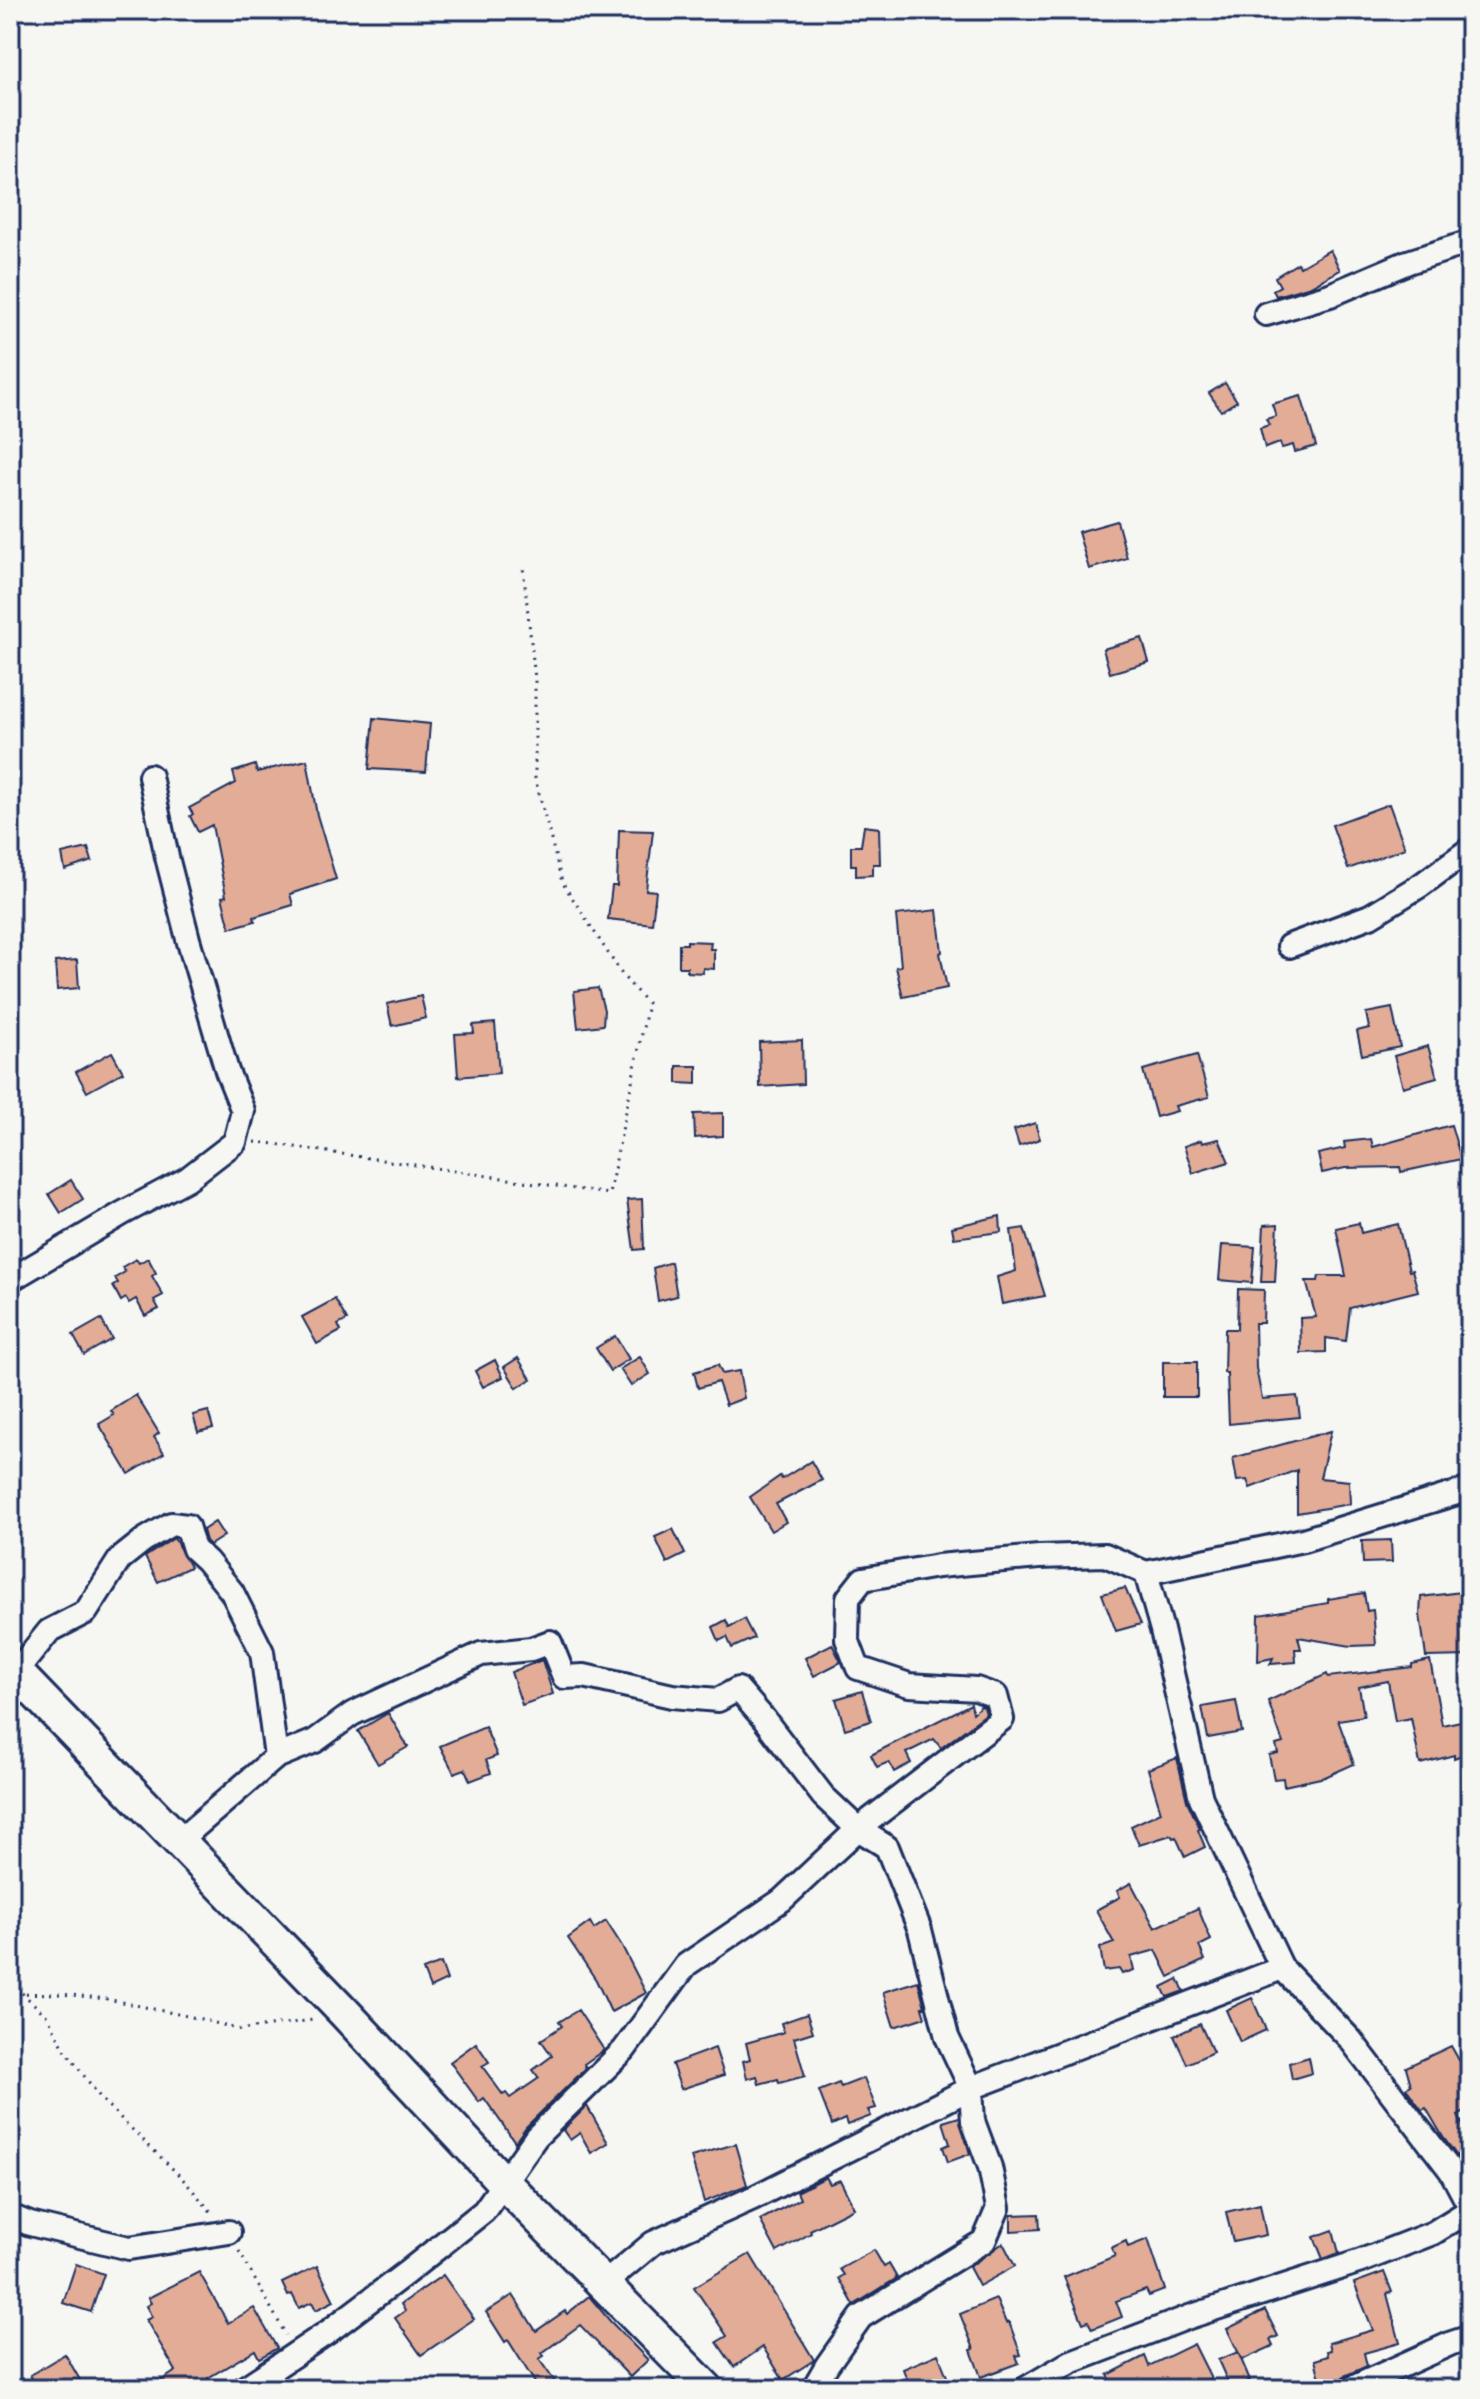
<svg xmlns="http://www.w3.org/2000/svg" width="1480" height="2399" viewBox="0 0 1480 2399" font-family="'Playpen Sans',sans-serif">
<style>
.building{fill:#e2ac97;stroke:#1b2f5e;stroke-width:2}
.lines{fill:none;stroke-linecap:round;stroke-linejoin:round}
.street-casing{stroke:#1b2f5e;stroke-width:28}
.secondary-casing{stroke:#1b2f5e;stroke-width:38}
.path{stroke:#1b2f5e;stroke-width:3;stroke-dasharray:2 6;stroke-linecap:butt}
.street{stroke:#f6f6f2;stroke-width:22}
.secondary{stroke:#f6f6f2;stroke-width:32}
</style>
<rect width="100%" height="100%" fill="#f6f6f2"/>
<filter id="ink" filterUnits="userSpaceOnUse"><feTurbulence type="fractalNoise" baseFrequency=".0125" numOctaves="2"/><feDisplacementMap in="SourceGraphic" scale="16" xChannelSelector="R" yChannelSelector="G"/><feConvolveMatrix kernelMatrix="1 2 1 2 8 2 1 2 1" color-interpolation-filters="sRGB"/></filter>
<g filter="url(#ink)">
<g class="building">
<polygon points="1330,250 1340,270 1311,286 1276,296 1273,290 1280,286 1275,277 1298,263 1300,267"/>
<polygon points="1225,383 1237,401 1221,411 1209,393"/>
<polygon points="1301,396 1316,446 1295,452 1293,445 1282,448 1280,443 1265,448 1260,428 1269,425 1266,419 1276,416 1272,404"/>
<polygon points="1117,521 1127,558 1089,569 1078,532"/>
<polygon points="1142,638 1149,662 1110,673 1103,649"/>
<polygon points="374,718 430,724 426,772 369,769"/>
<polygon points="307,760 317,815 336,879 290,894 293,905 254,917 255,921 230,928 222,897 226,896 212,825 198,832 190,816 193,814 189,808 236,783 233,772 255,765 257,772"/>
<polygon points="1389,804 1405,848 1348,869 1332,825"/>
<polygon points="864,826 879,828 880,864 873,864 873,875 856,876 856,865 851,865 851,846 861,846"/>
<polygon points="619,830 653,831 646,890 656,891 652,924 608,919 612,886 617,886"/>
<polygon points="88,848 92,861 65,870 62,854"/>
<polygon points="937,910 942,952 940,953 947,988 903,997 896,967 901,966 896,915"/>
<polygon points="687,941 711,942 710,949 714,949 714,969 703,968 703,973 687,972 687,967 679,967 679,944 687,944"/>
<polygon points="77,960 79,988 57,990 55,962"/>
<polygon points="598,988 604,1010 603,1025 578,1028 574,991"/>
<polygon points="421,996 426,1018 392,1026 387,1004"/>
<polygon points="1392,1008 1400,1047 1362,1055 1357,1031 1369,1028 1366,1013"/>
<polygon points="495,1023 499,1073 458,1077 455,1034 474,1033 473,1025"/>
<polygon points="802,1040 803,1084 760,1087 759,1042"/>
<polygon points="1428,1046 1437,1077 1403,1087 1394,1056"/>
<polygon points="112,1052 123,1072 87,1092 76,1072"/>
<polygon points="1197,1055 1209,1097 1175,1106 1177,1111 1156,1117 1143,1070"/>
<polygon points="677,1066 697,1066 697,1084 677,1083"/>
<polygon points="723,1113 723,1136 695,1138 694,1114"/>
<polygon points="1035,1123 1040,1139 1019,1146 1014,1130"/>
<polygon points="1451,1125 1461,1159 1401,1172 1400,1167 1345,1168 1322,1173 1318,1154 1345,1148 1344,1142 1371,1139 1373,1147"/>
<polygon points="1219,1139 1229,1162 1193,1173 1184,1146 1201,1140 1202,1143"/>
<polygon points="71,1180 83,1199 61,1213 49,1194"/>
<polygon points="642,1199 644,1249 634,1250 627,1200"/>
<polygon points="1000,1216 1001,1232 954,1238 952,1227"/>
<polygon points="1359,1223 1361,1233 1398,1224 1409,1271 1412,1270 1418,1291 1350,1308 1346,1341 1326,1338 1326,1352 1301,1353 1300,1318 1316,1317 1306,1281 1318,1281 1319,1276 1346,1276 1336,1228"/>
<polygon points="1278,1224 1275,1282 1261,1282 1264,1225"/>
<polygon points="1024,1228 1045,1296 1002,1304 997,1277 1016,1271 1011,1230"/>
<polygon points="1222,1245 1255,1247 1252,1283 1219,1280"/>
<polygon points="148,1258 156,1273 152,1276 163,1295 154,1300 159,1309 145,1316 136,1299 129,1303 126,1298 121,1301 113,1286 118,1283 115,1278 125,1272 122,1267 136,1259 139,1263"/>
<polygon points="671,1262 677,1296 658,1301 653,1268"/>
<polygon points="1238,1289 1264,1290 1263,1323 1255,1323 1256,1368 1262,1399 1297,1396 1300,1417 1229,1424 1227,1373 1224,1373 1225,1329 1237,1329"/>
<polygon points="335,1299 347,1320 338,1325 341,1331 317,1344 302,1317"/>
<polygon points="101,1319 112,1339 84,1355 73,1335"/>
<polygon points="615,1336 629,1359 610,1371 596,1348"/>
<polygon points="640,1357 650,1374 631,1386 620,1369"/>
<polygon points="518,1358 531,1379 517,1388 504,1367"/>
<polygon points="495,1360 503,1377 483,1387 475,1371"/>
<rect x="1163" y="1362" width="34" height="35"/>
<polygon points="718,1365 722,1374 739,1371 744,1398 726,1405 718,1382 698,1388 694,1372"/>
<polygon points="136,1395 159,1433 154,1437 164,1453 129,1474 99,1424 114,1415 111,1411"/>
<polygon points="208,1411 213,1428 198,1432 193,1415"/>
<polygon points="1331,1431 1320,1478 1349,1481 1350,1504 1297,1513 1297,1470 1250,1488 1247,1480 1237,1481 1233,1458"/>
<polygon points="811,1461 822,1480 776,1504 786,1522 771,1531 750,1497 780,1476 782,1479"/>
<polygon points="215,1522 224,1536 210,1545 206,1541 203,1530"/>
<polygon points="673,1529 685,1554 667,1563 655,1537"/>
<polygon points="174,1538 190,1567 158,1582 145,1557"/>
<polygon points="1391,1540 1392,1562 1363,1563 1362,1541"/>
<polygon points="1125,1588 1141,1624 1116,1631 1102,1594"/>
<polygon points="1470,1591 1470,1656 1426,1657 1420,1615 1421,1597"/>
<polygon points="1364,1593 1367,1611 1373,1610 1376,1645 1351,1646 1298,1637 1301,1649 1295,1649 1296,1662 1270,1664 1273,1658 1258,1661 1259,1615 1328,1603 1328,1599"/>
<polygon points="744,1619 754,1638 732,1648 727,1637 719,1641 713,1627 726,1620 729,1627"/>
<polygon points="832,1644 841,1662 814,1676 805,1658"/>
<polygon points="542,1660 553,1694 522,1705 511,1672"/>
<polygon points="1430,1660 1442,1725 1470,1719 1470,1752 1454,1758 1454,1755 1420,1764 1411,1718 1395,1721 1388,1681 1359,1687 1364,1716 1338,1720 1354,1764 1325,1777 1284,1786 1283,1778 1274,1779 1269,1755 1278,1753 1276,1745 1283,1743 1268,1701 1327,1674 1328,1677 1412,1667 1412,1664"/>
<polygon points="862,1691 871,1721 845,1729 836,1699"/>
<polygon points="1236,1701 1242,1732 1208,1738 1202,1707"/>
<polygon points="971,1704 973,1713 981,1706 984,1707 986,1714 941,1748 934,1739 906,1753 911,1763 894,1772 889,1762 877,1767 871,1755"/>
<polygon points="388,1713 408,1747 378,1764 358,1731"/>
<polygon points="485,1727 497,1756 486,1760 491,1773 470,1781 465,1769 454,1773 440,1746"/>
<polygon points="1177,1758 1187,1801 1200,1829 1198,1830 1205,1847 1185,1857 1176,1837 1173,1838 1171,1835 1139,1845 1131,1826 1161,1812 1148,1769"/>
<polygon points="1131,1883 1155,1928 1198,1908 1211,1940 1199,1946 1205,1960 1169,1977 1156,1950 1131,1957 1134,1970 1122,1974 1119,1969 1104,1971 1100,1948 1114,1943 1096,1910 1120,1897 1117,1891"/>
<polygon points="606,1921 622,1946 646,1993 611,2012 596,1980 568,1938 590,1922 594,1929"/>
<polygon points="441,1963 447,1980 430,1988 423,1970"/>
<polygon points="1178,1979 1184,1991 1167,1997 1162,1987"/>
<polygon points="918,1981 925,2007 922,2007 925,2017 894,2027 883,1992"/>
<polygon points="1252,1998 1266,2030 1240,2042 1226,2010"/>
<polygon points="578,2010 604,2050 584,2064 586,2068 526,2127 515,2142 484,2098 479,2102 450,2062 476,2043 489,2062 482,2066 503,2095 506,2093 510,2098 539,2078 533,2070 552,2056 541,2040 562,2026 559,2022"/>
<polygon points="807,2014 813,2032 794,2038 805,2076 779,2083 778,2079 759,2084 757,2076 747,2079 743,2061 750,2059 746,2043 784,2032 781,2023"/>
<polygon points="1200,2024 1213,2052 1187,2064 1174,2036"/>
<polygon points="1451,2046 1459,2060 1462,2058 1470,2072 1470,2109 1458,2116 1470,2139 1470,2149 1457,2156 1443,2137 1426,2108 1422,2110 1406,2088 1411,2085 1406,2067"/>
<polygon points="715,2048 724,2075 681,2089 672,2064"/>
<polygon points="1309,2057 1312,2073 1292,2079 1289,2063"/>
<polygon points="864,2078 876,2108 868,2110 871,2116 847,2125 845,2119 832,2125 819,2091 839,2083 841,2087"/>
<polygon points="587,2106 608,2143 591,2153 580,2133 570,2140 563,2130"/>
<polygon points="959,2117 970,2154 948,2162 943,2147 950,2144 943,2122"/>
<polygon points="735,2144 747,2185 704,2202 691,2157"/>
<polygon points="826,2177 830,2184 840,2180 854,2208 810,2230 811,2233 777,2252 760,2220 800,2199 797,2192"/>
<polygon points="1260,2204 1266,2235 1233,2242 1226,2212"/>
<polygon points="1039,2214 1040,2229 1011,2231 1011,2215"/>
<polygon points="1333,2230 1339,2253 1323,2259 1314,2237"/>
<polygon points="1148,2239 1165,2290 1149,2296 1146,2290 1116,2301 1122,2317 1092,2329 1088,2321 1083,2323 1064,2277 1115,2256 1111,2248 1126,2241 1128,2247"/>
<polygon points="1003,2243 1015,2266 979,2286 969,2267"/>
<polygon points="874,2250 884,2267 889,2264 897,2278 854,2305 839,2278 844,2275 840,2269"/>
<polygon points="750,2254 814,2360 783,2380 763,2347 734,2367 717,2342 727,2336 694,2287"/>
<polygon points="76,2264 104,2274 91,2312 63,2303"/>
<polygon points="317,2266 334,2301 316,2310 312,2302 299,2308 292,2294 288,2296 282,2283"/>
<polygon points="199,2272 228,2323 254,2308 277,2348 259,2358 255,2350 208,2378 210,2382 197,2389 148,2389 176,2371 146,2320 152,2317 146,2306 151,2303 148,2298"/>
<polygon points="1384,2272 1392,2292 1387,2294 1400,2343 1364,2353 1367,2366 1344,2376 1338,2383 1331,2385 1329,2380 1321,2382 1315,2360 1328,2356 1327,2351 1331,2350 1329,2343 1373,2330 1354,2283"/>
<polygon points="443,2275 474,2319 421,2355 395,2318 405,2311 401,2304"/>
<polygon points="513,2295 536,2331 565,2311 567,2314 589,2296 610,2321 648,2360 630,2377 580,2325 542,2353 544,2356 539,2359 560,2389 539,2389 508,2340 505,2342 486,2312"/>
<polygon points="996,2299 1006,2323 1009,2322 1021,2355 1016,2356 1019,2363 981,2377 971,2350 974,2349 960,2314"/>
<polygon points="1265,2310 1278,2336 1270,2340 1273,2346 1242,2360 1227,2329"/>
<polygon points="1194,2344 1211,2378 1190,2389 1115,2389 1108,2375 1145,2356 1149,2366"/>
<polygon points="1238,2352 1250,2380 1231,2389 1218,2360"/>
<polygon points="65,2354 80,2380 66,2389 38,2389 30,2375"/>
<polygon points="938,2354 952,2389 911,2389 903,2369"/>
</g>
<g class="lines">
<g class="street-casing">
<g id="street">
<polyline points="1266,314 1330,295 1408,262 1470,242"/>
<polyline points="1289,946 1370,916 1421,885 1470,849"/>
<polyline points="10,1280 123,1213 187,1179 235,1142 243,1111 227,1071 188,939 167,857 150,776"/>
<polyline points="1146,1573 1303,1540 1470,1489"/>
<polyline points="10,1684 16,1672 49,1631 86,1612 120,1559 144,1540 171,1524 187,1526 194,1549 207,1561 232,1592 262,1652 276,1757"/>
<polyline points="179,1841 276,1757 315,1741 352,1714 481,1654 531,1649 550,1642 564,1677 584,1676 672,1696 718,1700 738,1689 764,1719 823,1796 858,1829 887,1847 920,1930 947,2037 971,2088 973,2121 990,2167 998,2208 984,2241 861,2317 827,2365 813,2389"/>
<polyline points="10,2216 30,2224 129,2248 229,2232"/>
<polyline points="605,2283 653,2243 753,2198 971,2088 1282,1968 1350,2039 1451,2171 1470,2207"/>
<polyline points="243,2389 328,2332 406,2273 484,2211 536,2137 624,2050 686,1965 782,1900 858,1829 1002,1719 996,1696 976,1689 909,1685 858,1668 847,1639 848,1598 863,1579 938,1566 1039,1557 1105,1555 1146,1573 1162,1630 1201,1798 1282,1968"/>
<polyline points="1025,2389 1071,2362 1189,2317 1361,2261 1433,2233 1470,2210"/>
<polyline points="1350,2389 1452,2343 1470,2337"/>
</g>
</g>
<g class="secondary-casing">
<polyline id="secondary" points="10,1666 344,2012 504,2183 707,2389"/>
</g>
<g class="path">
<polyline points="255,1142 268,1143 609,1194 648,1004 623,976 562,882 535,778 535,679 523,567"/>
<polyline points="10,1993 62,1994 107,1999 201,2019 240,2030 313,2020"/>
<polyline points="22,1993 48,2017 65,2050 102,2100 181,2177 214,2215"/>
<polyline points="239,2251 286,2335"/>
</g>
<use href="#street" class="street"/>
<use href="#secondary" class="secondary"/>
</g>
</g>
<rect width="1480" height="2399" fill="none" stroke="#f6f6f2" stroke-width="40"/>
<rect x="20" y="20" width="1440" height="2359" fill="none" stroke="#1b2f5e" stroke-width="3" filter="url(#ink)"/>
</svg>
